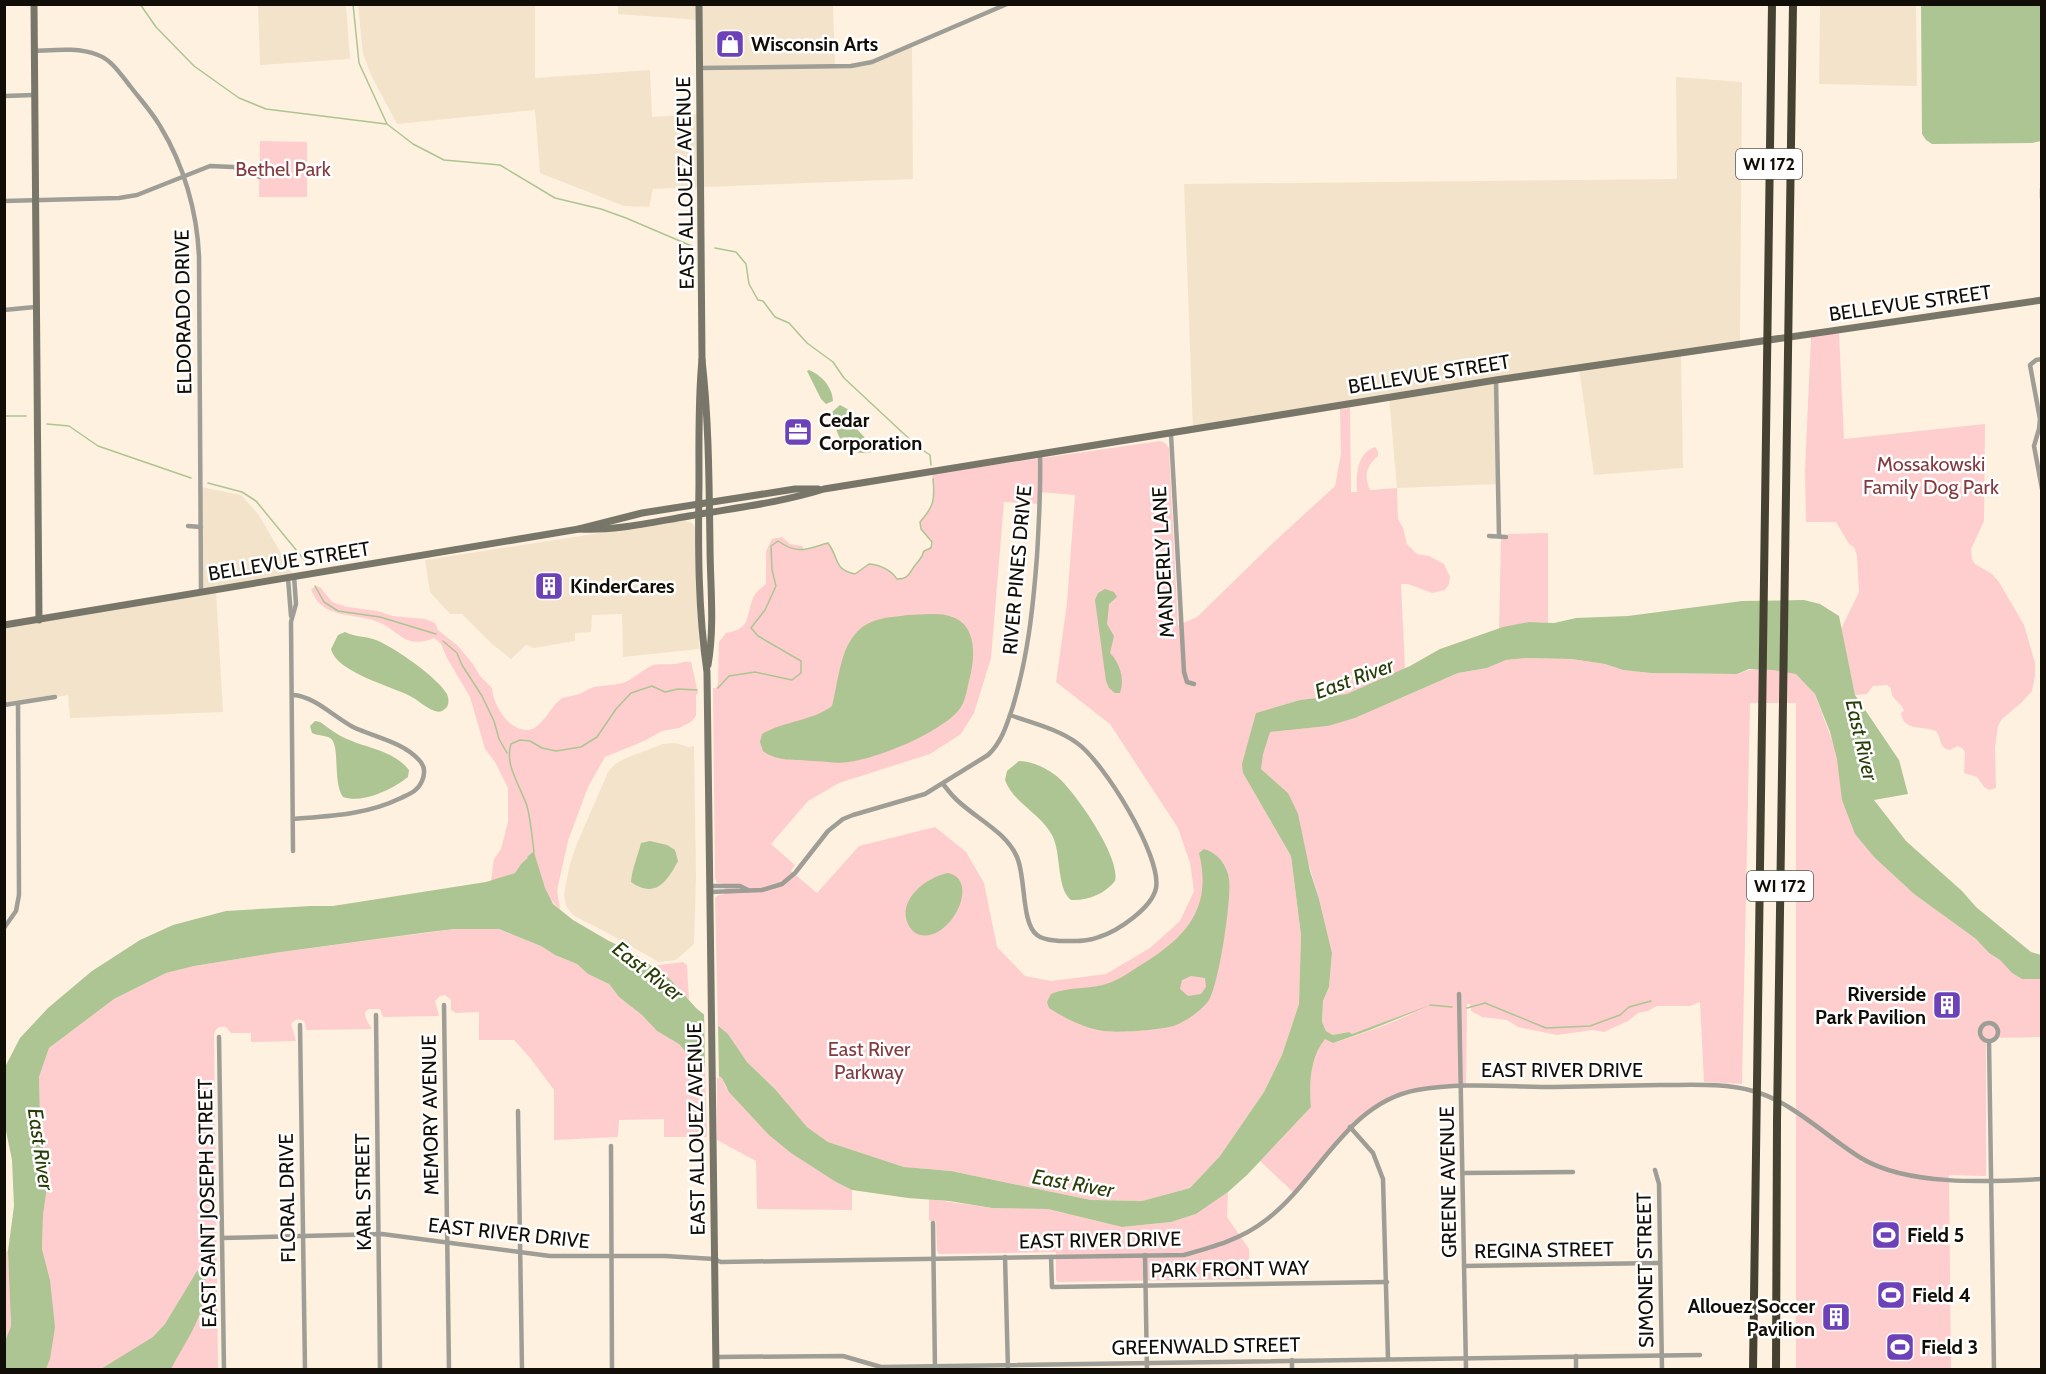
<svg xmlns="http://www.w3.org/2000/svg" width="2046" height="1374" viewBox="0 0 2046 1374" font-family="Cabin,sans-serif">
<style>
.built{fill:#f4e3cb}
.green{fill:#fdcecd;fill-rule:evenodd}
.water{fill:#adc493;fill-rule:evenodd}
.pier{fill:#fef1df}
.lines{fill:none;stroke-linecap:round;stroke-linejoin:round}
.stream{stroke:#adc493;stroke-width:1.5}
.street{stroke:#9f9e96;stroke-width:4.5}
.secondary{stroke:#777669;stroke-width:7}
.highway{stroke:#444131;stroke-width:8}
.labels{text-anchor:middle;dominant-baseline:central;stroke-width:5;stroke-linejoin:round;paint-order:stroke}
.shield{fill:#fff;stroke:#585651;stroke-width:1.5}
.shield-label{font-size:18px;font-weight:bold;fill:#110d07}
.poi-label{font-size:20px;font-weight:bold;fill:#110d07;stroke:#fff;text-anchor:start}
.park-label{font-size:20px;fill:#843b3f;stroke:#fff}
.street-label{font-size:20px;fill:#110d07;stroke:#fff}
.water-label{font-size:21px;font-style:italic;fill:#293d07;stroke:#fff}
</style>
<rect width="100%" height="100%" fill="#fef1df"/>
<g class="built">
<polygon points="258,5 346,5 350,59 260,65"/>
<polygon points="358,5 535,5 535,78 650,70 652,117 701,114 699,20 618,14 618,5 833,5 835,66 872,62 912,46 913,179 653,189 649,207 624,206 540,173 535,110 397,124 372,77 363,54"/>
<polygon points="1820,5 1916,5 1917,86 1819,84"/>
<polygon points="1676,77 1742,82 1740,344 1681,353 1683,468 1594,475 1579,368 1496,380 1499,484 1397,488 1389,397 1193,430 1184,184 1677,179"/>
<polygon points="201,487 241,495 259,515 294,576 216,590 223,712 70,718 68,695 5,705 4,625 201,592"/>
<polygon points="683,520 692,523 697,530 699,649 623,657 622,614 592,615 591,632 575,633 575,641 534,648 526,645 511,659 492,644 462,614 450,614 430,592 425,560"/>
<polygon points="675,743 689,747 694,746 696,877 694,944 676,960 659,962 604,931 574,916 566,906 564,894 570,864 576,846 608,772 615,764 626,758 663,744"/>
</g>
<g class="green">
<polygon points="260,141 307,142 307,197 259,197"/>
<path d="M1839 333 1844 439 1985 424 1984 521 1971 549 1972 559 1975 564 1992 574 1999 582 2024 625 2035 663V676L2032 691 2021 703 2002 719 1998 726 1995 748 1996 788 1989 790 1984 787 1977 777 1964 773 1965 752 1962 748 1957 746 1950 750C1938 748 1942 738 1936 731 1923 726 1903 731 1901 713L1904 711C1901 701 1890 699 1891 688L1887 685 1873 686 1867 694 1855 695 1841 629 1859 592 1857 556 1854 547 1849 544 1836 522H1806L1805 471 1811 337Z"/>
<path d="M1350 408 1351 492H1357C1356 475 1357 453 1375 447L1378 451V456C1366 466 1364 476 1370 490L1397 488 1398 519 1403 528 1407 544 1417 554 1429 556 1444 564 1450 577 1449 584 1445 590 1432 593 1408 584H1401L1405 669 1347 694 1300 700 1256 713 1270 732 1328 726 1355 718 1458 673 1487 668 1506 660 1527 658 1572 659 1605 664 1623 670 1651 673 1737 674C1754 667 1778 666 1795 673 1802 676 1809 688 1815 694L1875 858 1914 894 1976 939 1989 953 2000 960 2012 973 2022 979H2041V1037L1986 1038V1176L1949 1175 1951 1369H1796V703H1750L1742 1084 1704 1082 1700 1002 1690 1006H1657L1648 1011 1638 1013 1628 1021 1604 1032 1593 1030 1557 1035 1518 1027 1507 1020 1482 1017 1471 1011 1470 1004H1467L1466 1086C1449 1087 1431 1087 1415 1090 1361 1103 1328 1154 1294 1193L1260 1161 1311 1107C1309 1086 1310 1055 1325 1038L1333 1043C1361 1034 1388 1025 1415 1012L1352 1034 1349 1032 1333 1035 1326 1031 1322 1022 1323 1001 1329 987 1332 953 1319 899 1288 793 1261 769 1243 761V773L1291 856 1301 935 1299 1004 1282 1055 1264 1092 1220 1156 1190 1188 1142 1201 1091 1200 951 1171 904 1167 828 1142 807 1127 775 1089 747 1062 728 1034 718 1027 715 898 719 895 725 894 724 884 717 883 715 878 713 688H716L718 683 719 642 726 633C752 628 745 618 753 598 755 593 761 588 766 584V551L772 539 782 537 790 544 802 546 804 550 828 543C840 559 833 569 855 574L869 564C880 565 890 570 897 579 910 579 909 572 916 564 920 559 922 558 924 551L931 547 932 542 921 529 920 522C936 503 935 499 932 474L1160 441 1165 443 1169 448 1178 625 1197 617 1273 543 1335 486 1341 454 1340 409ZM1039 492 1075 495 1067 603 1056 682 1110 724 1178 828 1190 863 1194 891 1180 921 1150 948 1106 974 1051 981 1025 976 997 947 984 883 966 852 935 827 859 846 817 893 791 871 795 865 771 844 808 801 839 783 930 754 961 734 974 713 991 658 1004 502 1039 504Z"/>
<polygon points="1548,533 1548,623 1529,622 1499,629 1501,539 1507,539 1507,534"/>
<path d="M317 586 321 588 332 602 347 607 377 611 393 616 425 619 435 623 438 630 458 646 473 664 480 676 492 688C493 704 508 731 528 730 542 729 550 707 561 699 566 696 573 696 579 694 583 693 586 690 591 688 600 685 609 686 618 684 631 682 639 672 651 666 658 663 665 665 673 664 680 664 684 660 691 662L698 693 696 695V716L691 722 679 728 662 731 644 741 605 757 588 787 568 841 557 890 560 909C543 896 540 872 534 853L521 864 515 873 491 881 494 859 501 849 508 822V788L495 762 485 749 470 697 447 658 441 644 434 638C405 650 400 631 378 622 354 612 321 620 311 589Z"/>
<path d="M455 929H499L541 946 555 955 577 964 588 974 609 984 619 997 642 1015 657 1031 679 1044 689 1056 705 1066 707 1137H664V1119L619 1120 618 1136 617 1137 554 1140V1090L531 1059 514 1040H479V1012L456 1013 451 1010V1000L445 995 440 996 435 1001 439 1016 383 1017 380 1009H369L365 1012 366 1019 372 1029 306 1030 305 1022C299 1018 295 1019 291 1024L296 1041 251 1042V1033H231L226 1027C218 1026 215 1029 214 1036L218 1369H46L50 1359V1280L42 1249 43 1215 47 1187 40 1115 39 1077 49 1048 114 999 166 973 194 966 281 952Z"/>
<polygon points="683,962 687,965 689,1000 670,979 652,966"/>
<polygon points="717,1074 722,1078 726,1088 836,1182 852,1190 852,1210 757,1209 756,1161 717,1140"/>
<polygon points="1228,1192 1227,1217 1249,1249 1250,1279 1058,1282 1056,1280 1056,1252 939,1254 937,1251 936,1221 929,1221 929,1199 992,1208 1048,1209 1122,1227 1171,1222 1196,1214"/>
<polygon points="4,1251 8,1251 11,1326 5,1344"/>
</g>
<g class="water">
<polygon points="1921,5 2041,5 2041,141 2032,143 1932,144 1926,140 1922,134"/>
<path d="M809 370C821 375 832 386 833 401L826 404 821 399 807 371Z"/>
<path d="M840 405 849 410 853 425 868 441 872 452C843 458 837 436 832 412Z"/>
<path d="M1105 589 1114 592 1117 597 1109 604 1107 624 1114 636 1110 653C1120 663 1125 680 1120 693H1115L1109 688 1106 681 1095 600 1098 593Z"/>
<path d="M1804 600 1820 604 1839 616 1855 695 1899 760 1908 794 1874 800 1906 841 1962 891 1976 907 2031 952 2041 955V979H2022L2012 973 2000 960 1989 953 1976 939 1914 894 1875 858 1855 834 1842 800 1837 759 1830 732 1815 694 1796 674 1773 670 1749 669 1737 674 1651 673 1623 670 1605 664 1572 659 1527 658 1506 660 1487 668 1458 673 1355 718 1328 726 1270 732 1263 754 1261 769 1288 793 1298 814 1310 871 1319 899 1332 953 1329 987 1323 1001 1322 1022 1326 1031 1333 1035 1349 1032 1352 1034 1430 1005C1398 1019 1366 1032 1333 1043L1325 1039C1310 1057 1309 1084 1311 1107L1247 1175 1228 1192 1196 1214 1171 1222 1122 1227 1048 1209 992 1208 949 1201 908 1198 852 1190 836 1182 791 1153 769 1135 729 1092 722 1078 689 1056 679 1044 657 1031 642 1015 619 997 609 984 588 974 577 964 555 955 541 946 499 929H455L429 932 281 952 194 966 166 973 114 999 49 1048 39 1077 40 1115 47 1187 43 1215 42 1249 50 1280 55 1327 50 1359 46 1369H5L4 1344 11 1326 8 1251 14 1206 12 1160 5 1126V1067L20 1038 48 1008 92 971 140 940 173 925 226 911 311 906H333L486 882 515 873 521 864 534 852 545 888 553 904 573 920 609 941 630 951 670 979 696 1008 728 1034 747 1062 775 1089 807 1127 828 1142 904 1167 951 1171 1091 1200 1142 1201 1190 1188 1220 1156 1264 1092 1282 1055 1299 1004 1301 935 1291 856 1243 773 1242 764 1256 713 1300 700 1347 694 1410 666 1440 649 1503 627 1529 622 1554 623 1576 618 1628 616 1742 601Z"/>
<path d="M907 615C920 615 940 612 952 617 977 625 975 657 970 677 967 688 966 702 958 711 939 733 877 759 848 762 836 764 824 761 812 761 796 759 777 762 763 751L760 742 762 734C784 721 812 721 832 706 840 676 840 633 874 621 884 617 896 617 907 615Z"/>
<path d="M345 632C354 637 366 636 376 640 394 647 437 677 447 694 449 699 449 703 447 707 443 711 440 713 435 711 426 708 418 700 410 696 391 686 336 672 331 649L338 635Z"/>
<path d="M315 721 320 722C329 728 337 735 347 739 369 749 393 750 409 770L408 777C393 789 363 804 343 797 332 782 341 745 330 738 325 735 318 736 312 733L310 726Z"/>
<path d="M1019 761C1033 761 1051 770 1061 780 1078 797 1121 858 1115 881 1105 894 1087 901 1071 900 1057 890 1061 854 1053 837 1042 814 1013 803 1005 780L1007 771Z"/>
<path d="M650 841 667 845 675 850 678 861C667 882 655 899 631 882 632 868 638 856 641 843Z"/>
<path d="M1204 849C1218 853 1227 865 1229 879 1232 897 1219 985 1209 1000 1202 1010 1188 1020 1176 1025 1164 1030 1118 1033 1104 1031 1084 1028 1066 1019 1049 1008L1047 1002 1051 994C1069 986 1091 990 1109 983 1121 979 1131 971 1141 965 1185 938 1213 909 1199 853ZM1191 976 1205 978 1206 987 1201 994 1188 996 1180 989 1182 980Z"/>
<path d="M948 873C981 880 951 941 921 935 915 934 910 929 908 924 897 899 927 877 948 873Z"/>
<path d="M203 1270C214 1304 186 1340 171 1369H101L153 1337 165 1324 197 1271Z"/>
</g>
<polygon class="pier" points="704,1010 718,1023 719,1079 705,1069"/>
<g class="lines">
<g class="stream">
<polyline points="140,4 156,27 194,66 239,98 266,109 386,124"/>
<polyline points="353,4 359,63 387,124 413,144 444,160 500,165 555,198 601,209 626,218 694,247"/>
<polyline points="715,248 736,252 746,264 749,284 758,300 763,301 775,317 789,323 807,343 833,362 844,378 918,447 930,455 931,465"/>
<polyline points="4,416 26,416"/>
<polyline points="47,424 69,426 98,446 191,478"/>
<polyline points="208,483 242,492 256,501 306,562"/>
<polyline points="315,586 324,602 338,611 380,617 436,634"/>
<polyline points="443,641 457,653 462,665 482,696 494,721 499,739 507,753"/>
<path d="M718 688 729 676 755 672 792 680 801 673V661L758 636 751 628 765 610 776 586 772 570 771 546 778 541C798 555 806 549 828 543 840 559 833 569 855 574L869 564C880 565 890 569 897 579 910 579 909 572 916 564 920 559 922 558 924 551L931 548 932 542 921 529 920 522C934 506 935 500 933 479"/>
<path d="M528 857 534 852C532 837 531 821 527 806 521 787 504 765 511 744L520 740 530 741 542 748 556 751 581 747 597 737 616 709 631 693 652 686 665 692 678 689 697 690"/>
<polyline points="1430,1005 1452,1007"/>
<polyline points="1467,1008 1485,1003 1546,1028 1590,1026 1620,1015 1629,1007 1651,1001"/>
</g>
<g class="street">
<path d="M34 51C55 50 78 47 98 55 112 60 121 75 130 86 140 99 152 112 160 126 184 165 197 212 199 256L201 592"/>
<polyline points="700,68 851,66 872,62 1007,4"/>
<polyline points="4,96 34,95"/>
<polyline points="2042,189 2042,198"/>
<polyline points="4,201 119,198 137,195 210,166 233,167 260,177"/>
<polyline points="4,310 35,307"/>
<polyline points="2042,359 2036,360 2030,365 2040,419 2039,429 2034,446 2042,489"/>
<polyline points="1496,380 1499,536"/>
<polyline points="1171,434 1184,672 1187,682 1194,684"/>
<polyline points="188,526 201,527"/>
<polyline points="1489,536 1506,537"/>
<polyline points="288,578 291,616"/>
<path d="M293 695C314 696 334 717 353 727 374 737 403 742 419 760 425 766 425 774 422 781 418 791 409 794 401 798 366 815 330 816 293 819"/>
<polyline points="4,705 55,697"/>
<path d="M943 784C948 790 952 796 958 801 977 819 1006 832 1017 857 1026 877 1021 923 1037 935 1043 940 1051 940 1059 941 1072 941 1087 942 1099 937 1118 931 1152 908 1156 888 1162 856 1103 761 1077 743 1058 729 1032 723 1010 715"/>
<polyline points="293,851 291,622 296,604 294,576"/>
<polyline points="710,886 740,886 748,890"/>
<path d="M710 892 762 890 782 884 795 873 828 831 843 819 853 815 925 794 988 755C1002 742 1007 724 1013 706 1028 656 1033 608 1037 556 1039 522 1041 489 1040 455"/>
<polyline points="4,928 16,911 19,895 18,703"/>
<polyline points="1459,994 1466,1370"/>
<polyline points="444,1005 449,1370"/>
<polyline points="376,1015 380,1370"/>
<circle cx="1989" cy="1032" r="9"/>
<polyline points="300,1025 305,1370"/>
<polyline points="219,1037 224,1370"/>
<polyline points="1989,1041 1994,1370"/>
<polyline points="518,1111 522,1370"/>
<polyline points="1350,1127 1373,1153 1383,1179 1388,1359"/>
<polyline points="611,1146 612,1370"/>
<polyline points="1655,1170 1659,1184 1662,1370"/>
<polyline points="1463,1173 1573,1172"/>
<polyline points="933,1223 935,1370"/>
<path d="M222 1238 382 1234 550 1256H665L714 1259 721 1262 1184 1255C1213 1247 1242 1239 1266 1220 1319 1180 1346 1103 1417 1090 1462 1082 1509 1087 1554 1087 1591 1086 1627 1086 1663 1085 1693 1085 1724 1083 1753 1091 1791 1101 1827 1137 1861 1158 1907 1186 1988 1182 2042 1179"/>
<polyline points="1145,1255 1147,1370"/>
<polyline points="1005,1257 1008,1370"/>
<polyline points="1051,1257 1052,1287 1387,1282"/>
<polyline points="1464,1266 1660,1263"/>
<polyline points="1576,1356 1576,1370"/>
<polyline points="716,1357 843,1356 881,1367 1700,1355"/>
<polyline points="1292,1360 1292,1370"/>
</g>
<g class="secondary">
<polyline points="34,4 39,620"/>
<path d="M699 4 702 360C709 422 709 483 710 545 710 584 715 625 708 665"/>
<path d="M702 360C698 401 699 443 699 484 698 547 698 610 707 672L716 1370"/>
<path d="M579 529C616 531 653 522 689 516 734 508 779 503 824 489L1496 380 2042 300"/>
<polyline points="4,625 579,529 642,513 795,489 818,489"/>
</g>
<g class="highway">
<polyline points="1753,1370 1772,4"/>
<polyline points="1776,1370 1777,1121 1793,4"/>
</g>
</g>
<defs>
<g id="shop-square" transform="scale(1.5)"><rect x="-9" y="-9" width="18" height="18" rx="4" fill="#6d41b8" stroke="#fff"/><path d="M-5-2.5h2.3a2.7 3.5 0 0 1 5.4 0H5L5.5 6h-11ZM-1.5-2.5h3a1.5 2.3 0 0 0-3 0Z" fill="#fff"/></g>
<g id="office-square" transform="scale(1.5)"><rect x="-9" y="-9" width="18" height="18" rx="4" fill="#6d41b8" stroke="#fff"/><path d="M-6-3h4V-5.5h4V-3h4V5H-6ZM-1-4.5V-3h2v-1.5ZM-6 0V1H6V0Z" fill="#fff"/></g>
<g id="building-square" transform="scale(1.5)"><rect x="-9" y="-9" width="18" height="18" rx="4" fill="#6d41b8" stroke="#fff"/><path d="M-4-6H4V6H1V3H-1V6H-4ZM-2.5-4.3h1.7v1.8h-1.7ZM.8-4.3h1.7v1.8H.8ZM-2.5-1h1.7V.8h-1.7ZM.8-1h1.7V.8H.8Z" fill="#fff"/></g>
<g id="stadium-square" transform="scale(1.5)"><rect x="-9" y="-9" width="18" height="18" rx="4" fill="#6d41b8" stroke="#fff"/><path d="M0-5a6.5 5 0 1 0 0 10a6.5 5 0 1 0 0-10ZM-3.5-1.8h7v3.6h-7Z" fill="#fff"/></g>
</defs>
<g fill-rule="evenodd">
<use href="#shop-square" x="730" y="44"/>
<use href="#office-square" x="798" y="432"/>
<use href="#building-square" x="549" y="586"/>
<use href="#building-square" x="1947" y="1005"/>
<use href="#stadium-square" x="1886" y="1235"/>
<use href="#stadium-square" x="1891" y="1295"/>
<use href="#building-square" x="1836" y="1317"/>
<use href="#stadium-square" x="1900" y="1347"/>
</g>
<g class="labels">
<g class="shield">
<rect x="1736" y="149" width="66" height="30" rx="4.5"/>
<rect x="1747" y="871" width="66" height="30" rx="4.5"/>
</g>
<g class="shield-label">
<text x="1769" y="164">WI 172</text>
<text x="1780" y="886">WI 172</text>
</g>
<g class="poi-label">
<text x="751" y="44">Wisconsin Arts</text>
<text x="819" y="420">Cedar<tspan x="819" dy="23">Corporation</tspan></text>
<text x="570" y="586">KinderCares</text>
<text x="1926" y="994" text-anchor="end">Riverside<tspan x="1926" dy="23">Park Pavilion</tspan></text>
<text x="1907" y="1235">Field 5</text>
<text x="1912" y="1295">Field 4</text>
<text x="1815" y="1306" text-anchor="end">Allouez Soccer<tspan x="1815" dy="23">Pavilion</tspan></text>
<text x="1921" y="1347">Field 3</text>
</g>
<g class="park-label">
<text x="283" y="169">Bethel Park</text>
<text x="1931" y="464">Mossakowski<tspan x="1931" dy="23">Family Dog Park</tspan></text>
<text x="869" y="1049">East River<tspan x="869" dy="23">Parkway</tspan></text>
</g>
<g class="street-label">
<text transform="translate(685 183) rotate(-91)">EAST ALLOUEZ AVENUE</text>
<text transform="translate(1910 303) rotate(-8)">BELLEVUE STREET</text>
<text transform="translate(183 312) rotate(-91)">ELDORADO DRIVE</text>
<text transform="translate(1429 374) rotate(-9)">BELLEVUE STREET</text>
<text transform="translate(289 561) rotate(-9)">BELLEVUE STREET</text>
<text transform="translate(1163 562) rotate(-93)">MANDERLY LANE</text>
<text transform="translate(1017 570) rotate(-85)">RIVER PINES DRIVE</text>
<text x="1562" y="1070">EAST RIVER DRIVE</text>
<text transform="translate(430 1115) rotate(-91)">MEMORY AVENUE</text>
<text transform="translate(696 1129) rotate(-91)">EAST ALLOUEZ AVENUE</text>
<text transform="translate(1448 1182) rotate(-91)">GREENE AVENUE</text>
<text transform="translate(363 1192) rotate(-91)">KARL STREET</text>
<text transform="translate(287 1198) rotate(-91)">FLORAL DRIVE</text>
<text transform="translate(207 1203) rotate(-91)">EAST SAINT JOSEPH STREET</text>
<text transform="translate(509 1233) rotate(6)">EAST RIVER DRIVE</text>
<text transform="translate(1100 1240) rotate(-1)">EAST RIVER DRIVE</text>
<text transform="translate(1544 1250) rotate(-1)">REGINA STREET</text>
<text transform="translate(1230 1269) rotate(-1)">PARK FRONT WAY</text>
<text transform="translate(1645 1270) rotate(-91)">SIMONET STREET</text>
<text transform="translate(1206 1346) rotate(-1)">GREENWALD STREET</text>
</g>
<g class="water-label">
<text transform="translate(1354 678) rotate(-20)">East River</text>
<text transform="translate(1862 740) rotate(77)">East River</text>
<text transform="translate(648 971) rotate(38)">East River</text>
<text transform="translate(41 1149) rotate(82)">East River</text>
<text transform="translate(1073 1183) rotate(10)">East River</text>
</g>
</g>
<rect width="2046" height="1374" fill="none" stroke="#110d07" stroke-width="12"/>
</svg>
